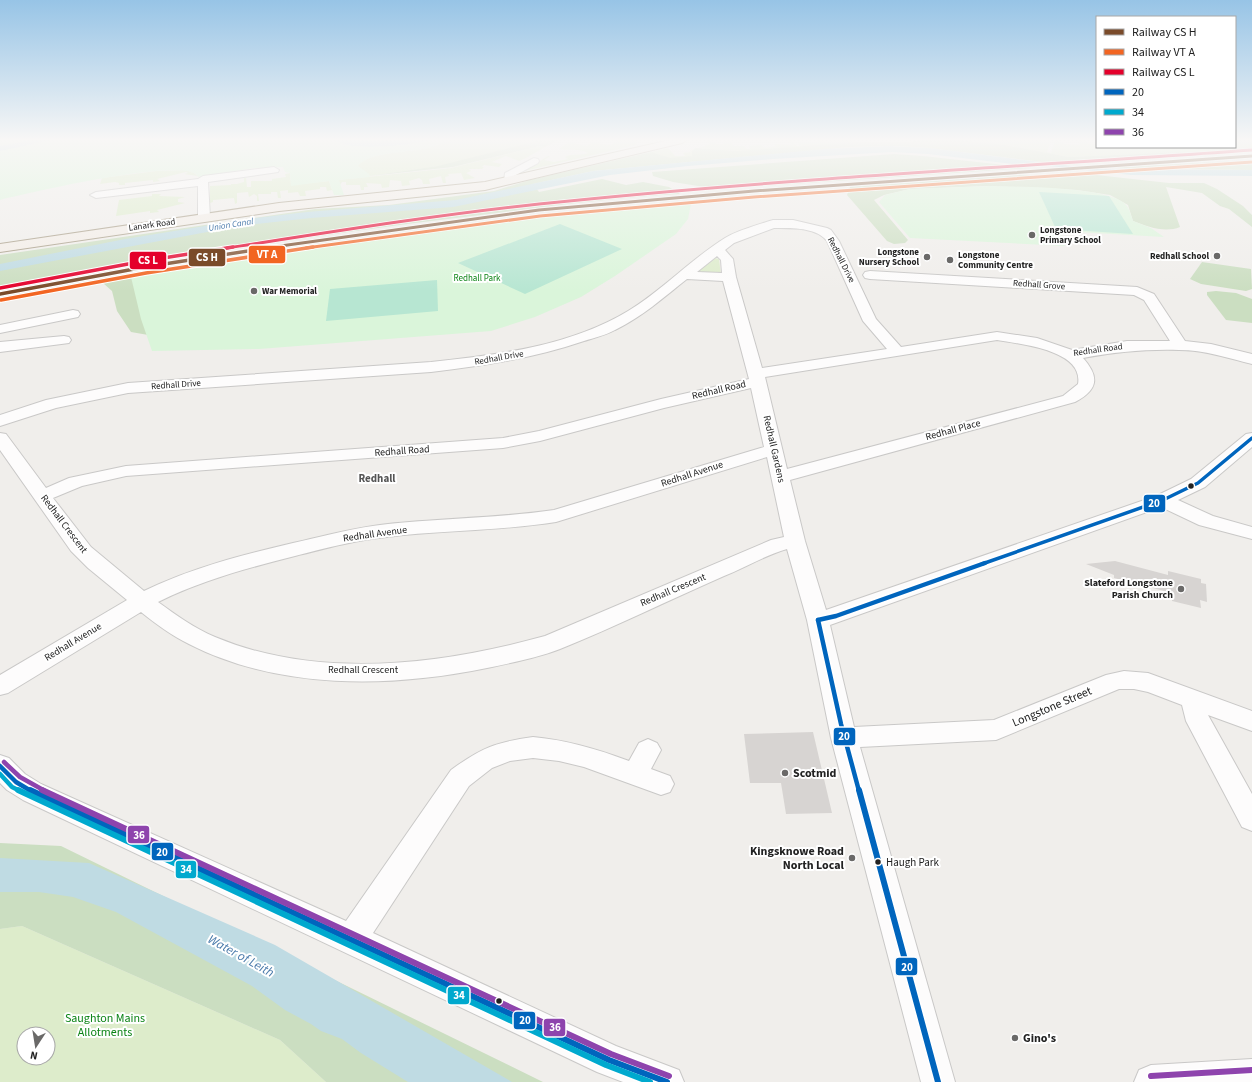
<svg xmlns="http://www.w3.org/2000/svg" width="1252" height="1082" viewBox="0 0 1252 1082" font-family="'Source Sans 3',sans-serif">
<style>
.grass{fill:#ddeccb;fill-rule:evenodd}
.forest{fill:#cbdec1}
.park{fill:#daf5da}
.pitch{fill:#b7e6d2}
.water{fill:#bfdbe3}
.building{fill:#d7d4d2}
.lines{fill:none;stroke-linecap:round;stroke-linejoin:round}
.minor-casing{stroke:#c9c8c7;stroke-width:2}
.major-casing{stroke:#a79c86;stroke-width:2}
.minor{fill:#fdfcfc;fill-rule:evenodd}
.major{fill:#f3ede7;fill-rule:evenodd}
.bus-1-far2-casing{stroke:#fff;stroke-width:6}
.bus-1-far1-casing{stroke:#fff;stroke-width:8}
.bus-1-casing{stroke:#fff;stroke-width:9}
.bus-2-far1-casing{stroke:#fff;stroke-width:8}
.bus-2-casing{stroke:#fff;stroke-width:9}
.bus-3-far1-casing{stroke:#fff;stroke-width:8}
.bus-3-casing{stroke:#fff;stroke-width:9}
.bus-1-far2{stroke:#0065bd;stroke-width:3.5}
.bus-1-far1{stroke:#0065bd;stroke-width:4.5}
.bus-1{stroke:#0065bd;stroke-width:6}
.bus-2-far1{stroke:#00a9ce;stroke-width:4.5}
.bus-2{stroke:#00a9ce;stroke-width:6}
.bus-3-far1{stroke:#8e44ad;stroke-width:4.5}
.bus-3{stroke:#8e44ad;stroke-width:6}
.rail-1-far1-casing{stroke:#fff;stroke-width:4.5}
.rail-1-casing{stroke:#fff;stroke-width:5.5}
.rail-2-far1-casing{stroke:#fff;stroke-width:4.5}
.rail-2-casing{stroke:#fff;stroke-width:5.5}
.rail-3-far1-casing{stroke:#fff;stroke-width:4.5}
.rail-3-casing{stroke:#fff;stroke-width:5.5}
.rail-1-far1{stroke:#7a4b2a;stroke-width:3}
.rail-1{stroke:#7a4b2a;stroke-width:3.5}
.rail-2-far1{stroke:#f26522;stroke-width:3}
.rail-2{stroke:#f26522;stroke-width:3.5}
.rail-3-far1{stroke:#e4002b;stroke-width:3}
.rail-3{stroke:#e4002b;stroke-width:3.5}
.poi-dot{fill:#6a6968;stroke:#fff;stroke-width:1.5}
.bus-dot{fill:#222;stroke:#fff;stroke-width:1.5}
.labels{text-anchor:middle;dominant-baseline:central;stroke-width:4;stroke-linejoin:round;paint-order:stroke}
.far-street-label{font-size:9px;fill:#222;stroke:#fff}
.far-water-label{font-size:9px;font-style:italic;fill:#4a7aab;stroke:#fff}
.far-poi-label{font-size:9px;font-weight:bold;fill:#222;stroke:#fff;text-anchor:start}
.far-park-label{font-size:9px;fill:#0c8416;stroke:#fff}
.street-label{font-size:10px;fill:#222;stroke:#fff}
.poi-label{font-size:10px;font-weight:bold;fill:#222;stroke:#fff;text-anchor:end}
.neighbourhood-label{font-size:11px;font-weight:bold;fill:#555;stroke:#fff}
.near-bus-label{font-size:11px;fill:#222;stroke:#fff;text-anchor:start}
.near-street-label{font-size:12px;fill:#222;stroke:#fff}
.near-poi-label{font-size:12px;font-weight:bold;fill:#222;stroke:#fff;text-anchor:start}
.near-park-label{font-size:12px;fill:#0c8416;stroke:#fff}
.near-water-label{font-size:13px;font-style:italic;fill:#4a7aab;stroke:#fff}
.line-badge{stroke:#fff;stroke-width:1.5}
.badge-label{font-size:11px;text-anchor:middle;font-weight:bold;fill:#fff}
</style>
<rect width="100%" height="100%" fill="#f0eeeb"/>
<g class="grass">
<path d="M452 140H540L446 165 370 176 357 166C369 151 409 153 428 148 436 146 444 142 452 140Z"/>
<path d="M606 140H638L636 145 524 171 548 156H550L544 160 554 162 568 159 565 157C572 153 582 156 588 153 579 148 569 151 559 149L569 142 587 146 592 142 608 145 618 142Z"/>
<polygon points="709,140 717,144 723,144 722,141 732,141 731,142 733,146 744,146 747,149 750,149 749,146 761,145 765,148 776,146 774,144 793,145 787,140 790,140 797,146 800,146 798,143 818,141 817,140 822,140 825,143 831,143 829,140 853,140 858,143 737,151 699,148 710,144 705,141"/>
<polygon points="959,140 1051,140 1047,152 1051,153 1055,140 1065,144 1080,145 1079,140 1085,140 1088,143 1097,144 1097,147 1235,147 1235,140 1252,140 1252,149 1069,157 1005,145"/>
<polygon points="540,146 545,147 526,158 519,161 506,156 492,162 502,164 499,167 484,165 482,167 484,167 482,169 469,169 471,171 466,173 475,178 464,180 461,173 448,174 449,176 445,177 446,183 443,183 441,176 429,179 430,184 423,184 422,180 419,178 409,181 410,185 402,186 401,181 390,180 389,187 382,188 381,184 366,183 368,187 364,187 364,190 361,190 360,185 346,185 346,182 342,182 340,185 338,180 451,168"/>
<polygon points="668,148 675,156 685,156 683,153 691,152 690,150 713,155 648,162 651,152"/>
<polygon points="186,170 194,173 198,176 184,174 188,173 186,172 157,179 160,181 153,182 153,180 125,183 125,185 119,185 119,183 115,182 100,184 102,178 156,171"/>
<polygon points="290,173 291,185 329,181 332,190 327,191 326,187 320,187 320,189 305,191 306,196 300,196 298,192 288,193 288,190 280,191 281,198 278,198 277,192 271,192 271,194 258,194 259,201 257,201 257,196 254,194 249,197 248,192 237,193 237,203 235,204 234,198 213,200 213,202 210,203 210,186 231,185 231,184 237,184 244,182 244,178 246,178 247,187 251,187 251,181 272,181 272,179 286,177 285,174"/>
<polygon points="152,194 161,194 159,196 185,197 178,199 178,202 185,203 157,210 159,212 150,213 150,211 116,216 119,200 152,196"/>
<polygon points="715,258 719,259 721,275 695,273"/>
<path d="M22 926 280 1040 326 1082H0V929ZM24 1034H48V1058H24Z"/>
</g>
<g class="forest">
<polygon points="540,140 558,140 545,147 540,146 453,167 370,176 438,166"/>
<path d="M918 140H959L1005 145 1069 157 1252 149V152L1067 165 929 148 898 146 849 147 593 171 533 184 539 192 602 179 626 185 643 182 669 187 680 194C608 198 536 208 464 217 308 236 154 260 0 289V255L315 209 389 205 494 191 530 180 651 152 670 158 692 156V151L695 148 737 151 857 142H910Z"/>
<polygon points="894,154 923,156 1031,168 717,189 673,182 653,176 652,172"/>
<polygon points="1252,160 1252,170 1106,168"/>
<path d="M1069 172 1169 183H1204L1217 189 1243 206 1252 215V227L1229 209 1220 206 1202 193 1166 187 1180 227C1165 233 1148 227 1133 221L1128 205 1110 195 1077 190 987 186 910 189 884 195 874 200 908 240 905 243 894 244 887 241 847 195 850 187 1020 175H1072Z"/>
<polygon points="1202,262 1251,269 1252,289 1246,291 1201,284 1190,279"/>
<polygon points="158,274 154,336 131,332 117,311 112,291 103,283 126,276"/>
<polygon points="1216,291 1236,293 1252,299 1252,323 1226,320 1207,295 1207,292"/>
<polygon points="0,843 61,846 543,1082 326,1082 280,1040 22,926 0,929"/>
</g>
<g class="park">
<path d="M0 140H452C444 142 436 146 428 148 410 153 369 151 358 166L369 174 370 177 339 180 344 195H334L329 181 291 186 290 173 285 172 283 167 254 168 198 177C190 155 24 194 0 200Z"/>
<path d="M991 186C1017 187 1112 186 1127 206 1130 210 1131 216 1133 221L1151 228 1164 237 1060 231 1065 246 910 238 879 202 885 195 910 189Z"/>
<polygon points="668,203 691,204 688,219 676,234 615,276 581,297 535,317 491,331 259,349 152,351 141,319 131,277 277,252 488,221 562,214 591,214 637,206 646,208"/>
</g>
<g class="pitch">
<polygon points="1039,192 1109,196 1133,234 1056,229"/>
<polygon points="560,224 622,249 525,294 458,263"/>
<polygon points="437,280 438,311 326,321 330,289"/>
</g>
<g class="water">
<polygon points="31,140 51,140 0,151 0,146"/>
<path d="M335 140 371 141 430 140C412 145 349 152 335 140Z"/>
<polygon points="889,146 929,148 1094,169 1252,170 1252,176 1131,175 1040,165 1013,164 928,154 892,152 773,159 688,166 610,175 453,207 311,218 239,226 0,271 0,264 125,239 248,219 307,212 456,200 593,171 824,149"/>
<polygon points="0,858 89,863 275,945 512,1082 408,1082 361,1053 342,1039 321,1031 311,1024 285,1010 252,986 116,912 73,897 39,892 0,892"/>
</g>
<g class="building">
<polygon points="1115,561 1168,575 1168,571 1201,579 1201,583 1206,584 1207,602 1200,600 1201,608 1172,601 1172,593 1114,578 1114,575 1086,564"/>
<polygon points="813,732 832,813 786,814 781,783 750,783 744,734"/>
</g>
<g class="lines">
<g class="minor-casing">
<g id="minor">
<polygon points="534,158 538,159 539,161 538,163 514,176 513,183 505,183 504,181 505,173"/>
<polygon points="274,167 279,170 278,172 208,182 210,217 204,221 198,217 198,186 96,198 90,195 96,192 198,179 203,176"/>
<path d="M773 220H793L827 228 831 230 839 241 876 319 901 347 997 332 1037 338 1072 350 1127 341H1170L1144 300 1134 295 870 279 865 278 863 275 865 272 870 271 1137 287 1154 294 1185 341 1211 344 1252 354V364C1228 358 1204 350 1179 350 1146 349 1115 352 1083 358 1100 377 1098 390 1075 402L790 480 805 541 826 610 1156 496 1191 479 1246 434 1252 433V447L1205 487 1178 500 1213 516 1252 527V539L1199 525 1161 507 830 625 854 727 994 720 1106 675 1124 671 1148 673 1252 711V731L1208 715 1252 794V831L1242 827 1186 721 1182 705 1148 692 1134 689H1119L996 740 860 747 955 1082H921L831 738 807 620 787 549C766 555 744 568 724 576 669 600 615 627 560 649 537 658 511 663 487 668 390 688 279 690 189 644 172 636 156 624 141 612L8 693 0 695V675L127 600 88 568 71 551 0 450V433L6 434 46 488 69 478 126 466 503 438 539 431 661 399 749 379 723 281 687 279C664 297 642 317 615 330 606 335 594 338 584 341 534 358 483 366 431 372L128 393 56 408 0 426V415L46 400 128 383 431 362C498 355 570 346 628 311 663 290 691 259 725 238 736 231 760 224 773 220ZM774 228C791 228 816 227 827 241L863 321 887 349 762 368 736 277 733 259 725 250 734 243ZM717 256 721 260 722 273 697 272ZM997 340C1020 344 1084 350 1078 384L1063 396 787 469 765 377ZM751 388 764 447 554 510C499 518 444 518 388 524 356 527 325 536 293 543 242 555 191 568 144 591L91 547 53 498 82 486 126 476 503 448 540 441 664 408ZM767 457 784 537 771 540 545 636C440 665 318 680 215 637 194 628 176 615 158 602 202 580 248 568 295 556 326 548 356 540 387 537 443 530 500 531 556 522Z"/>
<polygon points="73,310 78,311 80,314 78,317 0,333 0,325"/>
<polygon points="64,336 69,337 71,340 69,343 0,352 0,342"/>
<path d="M533 737C567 740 597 749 629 761L639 743 648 739 657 743 661 750 651 769 670 776 674 784 670 792 661 795 584 767 559 761 533 758 510 761 492 768 469 786 373 933 616 1046 679 1070 684 1082H623L597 1072 23 800 7 790 0 783V755L9 758 25 774 41 784 346 921 451 770C481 748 496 742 533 737Z"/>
<polygon points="1252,1059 1252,1082 1134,1082 1139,1070 1151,1065"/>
</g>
</g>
<g class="major-casing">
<polygon id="major" points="670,140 687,140 682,143 485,190 279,211 0,252 0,244 279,203 485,182"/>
</g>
<use href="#minor" class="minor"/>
<use href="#major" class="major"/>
<g class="bus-1-far2-casing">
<polyline id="bus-1-far2" points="982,564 1163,500 1198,483 1252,438"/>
</g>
<g class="bus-1-far1-casing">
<g id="bus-1-far1">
<polyline points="818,620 841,724 859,791"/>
<polyline points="818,620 836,616 985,563"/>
<polyline points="0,766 16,782 31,791"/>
</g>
</g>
<g class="bus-1-casing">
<g id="bus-1">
<polyline points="30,790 609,1060 667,1082"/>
<polyline points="859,790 938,1082"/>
</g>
</g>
<g class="bus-2-far1-casing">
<polyline id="bus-2-far1" points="0,774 12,787 20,791"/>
</g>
<g class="bus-2-casing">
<polyline id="bus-2" points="18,790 606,1065 650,1082"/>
</g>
<g class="bus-3-far1-casing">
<polyline id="bus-3-far1" points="4,762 20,777 45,791"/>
</g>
<g class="bus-3-casing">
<g id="bus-3">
<polyline points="42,790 611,1054 669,1076"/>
<polyline points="1151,1076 1252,1070"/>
</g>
</g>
<use href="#bus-1-far2" class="bus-1-far2"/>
<use href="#bus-1-far1" class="bus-1-far1"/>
<use href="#bus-1" class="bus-1"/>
<use href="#bus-2-far1" class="bus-2-far1"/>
<use href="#bus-2" class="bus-2"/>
<use href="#bus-3-far1" class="bus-3-far1"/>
<use href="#bus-3" class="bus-3"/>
<g class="rail-1-far1-casing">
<polyline id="rail-1-far1" points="266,248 539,210 754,191 1252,156"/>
</g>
<g class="rail-1-casing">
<polyline id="rail-1" points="0,294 145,267 273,247"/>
</g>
<g class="rail-2-far1-casing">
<polyline id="rail-2-far1" points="306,248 540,216 754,197 1252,162"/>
</g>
<g class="rail-2-casing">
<polyline id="rail-2" points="1,300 146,273 313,247"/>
</g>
<g class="rail-3-far1-casing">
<path id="rail-3-far1" d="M227 248C330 232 435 215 539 204 776 179 1015 167 1252 150"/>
</g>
<g class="rail-3-casing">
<polyline id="rail-3" points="0,288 144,261 233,247"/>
</g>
<use href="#rail-1-far1" class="rail-1-far1"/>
<use href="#rail-1" class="rail-1"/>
<use href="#rail-2-far1" class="rail-2-far1"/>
<use href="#rail-2" class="rail-2"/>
<use href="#rail-3-far1" class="rail-3-far1"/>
<use href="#rail-3" class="rail-3"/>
</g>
<linearGradient id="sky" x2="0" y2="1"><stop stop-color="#97c4e6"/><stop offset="0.48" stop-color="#f8f7f6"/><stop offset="1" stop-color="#f8f7f6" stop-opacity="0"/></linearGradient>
<rect width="1252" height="291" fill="url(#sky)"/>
<g class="poi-dot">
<circle cx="1032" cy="235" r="4"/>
<circle cx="1217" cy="256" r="4"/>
<circle cx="927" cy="257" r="4"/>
<circle cx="950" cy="260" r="4"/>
<circle cx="254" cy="291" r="4"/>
<circle cx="1181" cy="589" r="4"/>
<circle cx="785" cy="773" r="4"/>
<circle cx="852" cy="858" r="4"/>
<circle cx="1015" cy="1038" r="4"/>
</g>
<g class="bus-dot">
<circle cx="1191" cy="486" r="3.5"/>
<circle cx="878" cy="862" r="3.5"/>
<circle cx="499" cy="1001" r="3.5"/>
</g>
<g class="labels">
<g class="far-street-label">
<text transform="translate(152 225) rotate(-8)">Lanark Road</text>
<text transform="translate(841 260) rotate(63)">Redhall Drive</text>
<text transform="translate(1039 285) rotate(4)">Redhall Grove</text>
<text transform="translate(1098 350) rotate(-8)">Redhall Road</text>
<text transform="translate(499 358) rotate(-10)">Redhall Drive</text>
<text transform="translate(176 385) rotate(-4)">Redhall Drive</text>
</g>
<g class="far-water-label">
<text transform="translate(231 225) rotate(-9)">Union Canal</text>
</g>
<g class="far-poi-label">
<text x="1040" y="230">Longstone<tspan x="1040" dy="10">Primary School</tspan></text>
<text x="919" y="252" text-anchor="end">Longstone<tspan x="919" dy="10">Nursery School</tspan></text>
<text x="958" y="255">Longstone<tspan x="958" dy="10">Community Centre</tspan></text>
<text x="1209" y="256" text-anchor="end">Redhall School</text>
<text x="262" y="291">War Memorial</text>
</g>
<g class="far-park-label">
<text x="477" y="278">Redhall Park</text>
</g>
<g class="street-label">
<text transform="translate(719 390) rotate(-13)">Redhall Road</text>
<text transform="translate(953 430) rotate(-15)">Redhall Place</text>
<text transform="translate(774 449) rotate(77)">Redhall Gardens</text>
<text transform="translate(402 451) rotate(-4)">Redhall Road</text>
<text transform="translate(692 474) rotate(-18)">Redhall Avenue</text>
<text transform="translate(64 524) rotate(53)">Redhall Crescent</text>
<text transform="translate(375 534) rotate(-8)">Redhall Avenue</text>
<text transform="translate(673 590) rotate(-23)">Redhall Crescent</text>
<text transform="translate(73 642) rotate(-31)">Redhall Avenue</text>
<text x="363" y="670">Redhall Crescent</text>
</g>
<g class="poi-label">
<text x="1173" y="583">Slateford Longstone<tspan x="1173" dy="12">Parish Church</tspan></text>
</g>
<g class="neighbourhood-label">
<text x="377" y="478">Redhall</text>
</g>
<g class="near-bus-label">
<text x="886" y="862">Haugh Park</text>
</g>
<g class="near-street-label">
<text transform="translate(1052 707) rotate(-23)">Longstone Street</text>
</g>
<g class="near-poi-label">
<text x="793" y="773">Scotmid</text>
<text x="844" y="851" text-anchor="end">Kingsknowe Road<tspan x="844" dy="14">North Local</tspan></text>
<text x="1023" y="1038">Gino's</text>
</g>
<g class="near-park-label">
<text x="105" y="1018">Saughton Mains<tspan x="105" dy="14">Allotments</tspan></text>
</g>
<g class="near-water-label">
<text transform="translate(241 956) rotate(29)">Water of Leith</text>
</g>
</g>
<g class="line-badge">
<rect x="248" y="245" width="38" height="19" rx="4" fill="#f26522"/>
<rect x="188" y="248" width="38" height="19" rx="4" fill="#7a4b2a"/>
<rect x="129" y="251" width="38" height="19" rx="4" fill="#e4002b"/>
<rect x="1143" y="494" width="23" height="19" rx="4" fill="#0065bd"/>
<rect x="833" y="727" width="23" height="19" rx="4" fill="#0065bd"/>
<rect x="127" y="825" width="23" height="19" rx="4" fill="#8e44ad"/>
<rect x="151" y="842" width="23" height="19" rx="4" fill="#0065bd"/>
<rect x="175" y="860" width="22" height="19" rx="4" fill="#00a9ce"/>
<rect x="895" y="957" width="23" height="19" rx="4" fill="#0065bd"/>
<rect x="447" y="986" width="23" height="19" rx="4" fill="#00a9ce"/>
<rect x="513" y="1011" width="23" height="19" rx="4" fill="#0065bd"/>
<rect x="543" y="1018" width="23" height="19" rx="4" fill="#8e44ad"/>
</g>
<g class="badge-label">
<text x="267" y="258">VT A</text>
<text x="207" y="261">CS H</text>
<text x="148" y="264">CS L</text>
<text x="1154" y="507">20</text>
<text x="844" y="740">20</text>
<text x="139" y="839">36</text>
<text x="162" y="856">20</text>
<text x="186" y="873">34</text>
<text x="907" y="971">20</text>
<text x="459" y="999">34</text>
<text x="525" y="1024">20</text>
<text x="555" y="1031">36</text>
</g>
<rect x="1096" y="16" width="140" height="132" fill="#ffffff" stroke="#a7a7a7"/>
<rect x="1104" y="29" width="20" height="6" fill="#7a4b2a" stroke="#a7a7a7"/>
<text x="1132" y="36" font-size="12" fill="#222222">Railway CS H</text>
<rect x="1104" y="49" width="20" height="6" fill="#f26522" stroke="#a7a7a7"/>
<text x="1132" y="56" font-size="12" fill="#222222">Railway VT A</text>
<rect x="1104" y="69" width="20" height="6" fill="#e4002b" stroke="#a7a7a7"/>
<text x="1132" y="76" font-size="12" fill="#222222">Railway CS L</text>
<rect x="1104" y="89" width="20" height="6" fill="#0065bd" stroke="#a7a7a7"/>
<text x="1132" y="96" font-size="12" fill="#222222">20</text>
<rect x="1104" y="109" width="20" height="6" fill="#00a9ce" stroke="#a7a7a7"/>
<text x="1132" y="116" font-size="12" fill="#222222">34</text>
<rect x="1104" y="129" width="20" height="6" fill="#8e44ad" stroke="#a7a7a7"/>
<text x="1132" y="136" font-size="12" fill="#222222">36</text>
<g transform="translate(36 1046) rotate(192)"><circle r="19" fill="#ffffff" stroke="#a7a7a7"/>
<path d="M0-3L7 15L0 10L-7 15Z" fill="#6a6968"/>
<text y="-6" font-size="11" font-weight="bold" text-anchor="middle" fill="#222222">N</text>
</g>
</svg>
